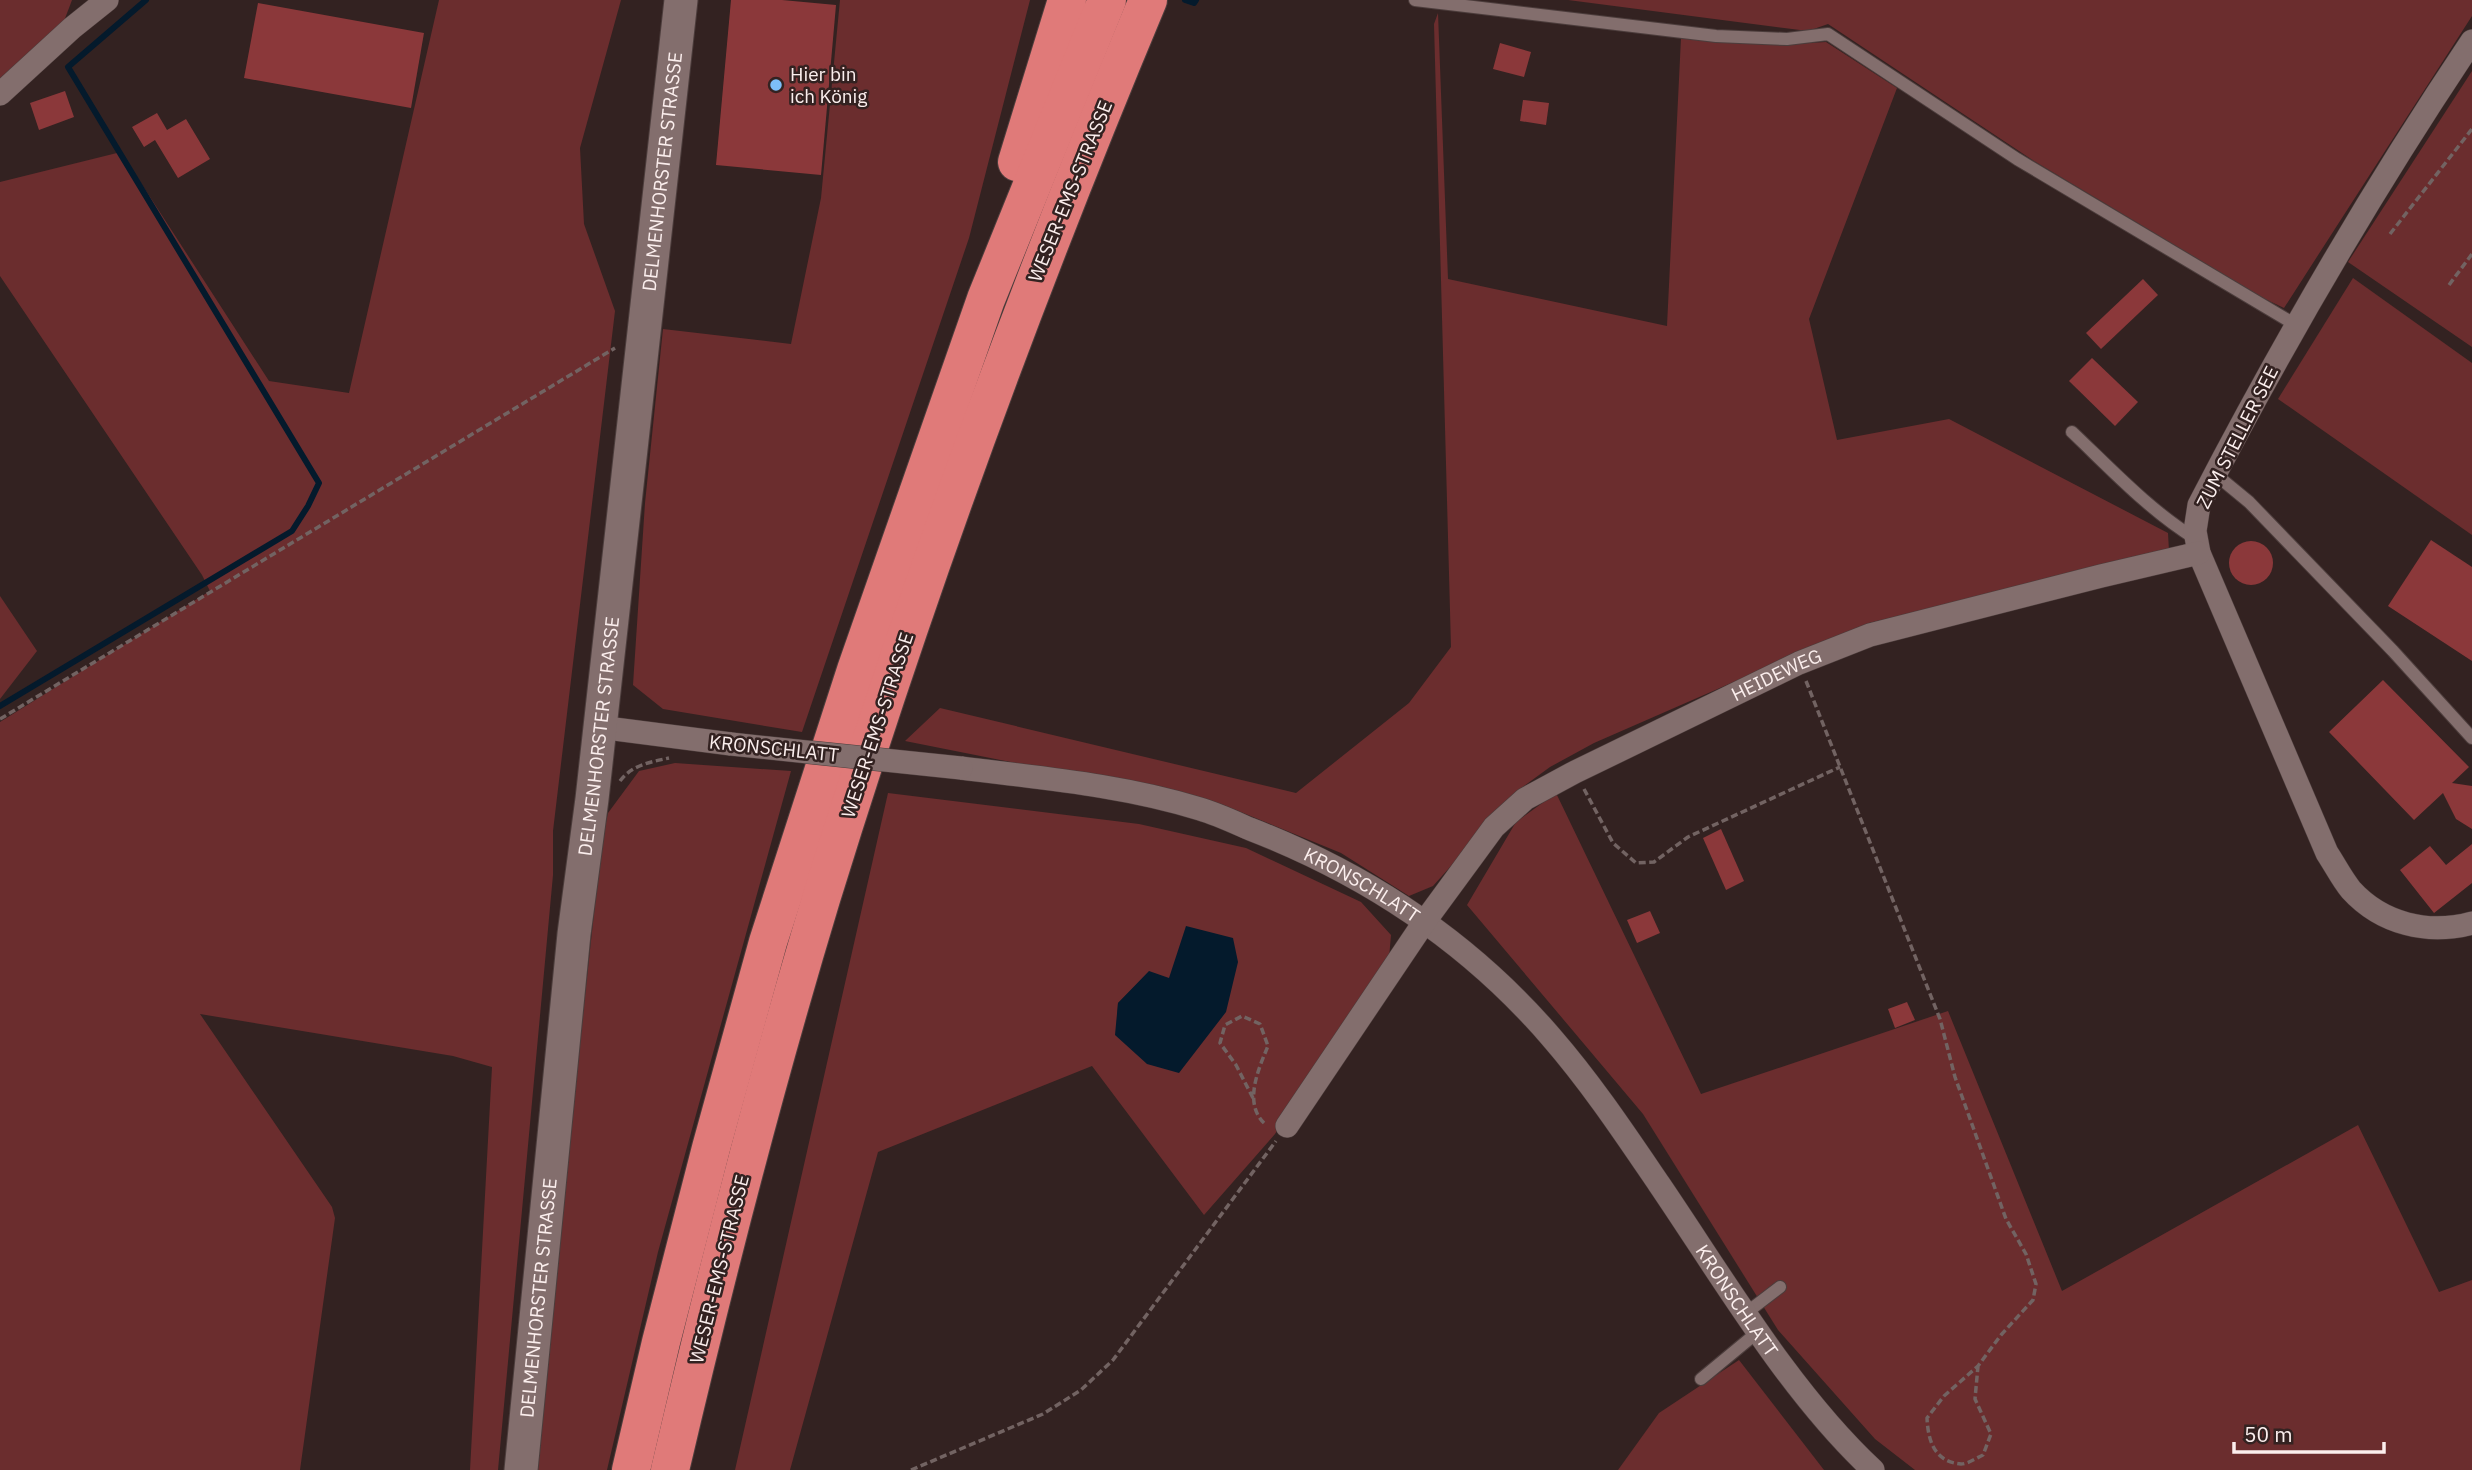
<svg xmlns="http://www.w3.org/2000/svg" width="2472" height="1470" viewBox="0 0 2472 1470" font-family="'IBM Plex Sans',sans-serif">
<style>
.green{fill:#6b2d2e;fill-rule:evenodd}
.water{fill:#041a2c}
.lines{fill:none;stroke-linecap:round;stroke-linejoin:round}
.stream{stroke:#041a2c;stroke-width:6}
.building{fill:#8b383a}
.lane-casing{stroke:#4c3d3c;stroke-width:14}
.street-casing{stroke:#4c3d3c;stroke-width:24}
.secondary-casing{stroke:#4c3d3c;stroke-width:35}
.highway-casing{stroke:#4c3d3c;stroke-width:40}
.path{stroke:#726362;stroke-width:3.5;stroke-dasharray:7 3.5;stroke-linecap:butt}
.lane{stroke:#836e6d;stroke-width:12}
.street{stroke:#836e6d;stroke-width:23}
.secondary{stroke:#836e6d;stroke-width:33}
.highway{stroke:#e07a79;stroke-width:38}
.street-bridge-casing{stroke:#4c3d3c;stroke-width:24;stroke-linecap:butt}
.street-bridge{stroke:#836e6d;stroke-width:23}
.poi-dot{fill:#7dbef9;stroke:#332221;stroke-width:2.5}
.labels{text-anchor:middle;dominant-baseline:central;stroke-width:5;stroke-linejoin:round;paint-order:stroke}
.poi-label{font-size:19px;fill:#fbeeed;stroke:#332221;text-anchor:start}
.street-label{font-size:19px;fill:#fbeeed;stroke:#332221}
</style>
<rect width="100%" height="100%" fill="#332221"/>
<g class="green">
<polygon points="0,0 72,0 58,37 0,84"/>
<polygon points="439,0 621,0 580,148 584,224 615,311 553,831 553,875 498,1470 470,1470 492,1067 453,1056 200,1014 332,1207 335,1218 300,1470 0,1470 0,722 210,591 202,575 0,276 0,182 121,152 269,381 349,393"/>
<polygon points="840,0 1030,0 969,238 802,732 663,709 633,685 645,503 663,329 791,344 821,198"/>
<polygon points="1568,0 2472,0 2472,16 2284,308 2263,298 2034,161 1828,24 1808,31"/>
<polygon points="1438,13 1448,279 1667,326 1681,38 1793,44 1826,42 1897,88 1809,319 1837,440 1949,419 2168,533 2169,551 1869,623 1594,743 1550,767 1520,789 1433,886 1409,896 1341,853 1221,804 905,741 940,708 1296,793 1409,703 1451,647 1434,24"/>
<polygon points="2472,71 2472,347 2348,262"/>
<polygon points="2353,278 2472,363 2472,535 2278,399"/>
<polygon points="0,596 37,651 0,699"/>
<polygon points="675,763 791,771 658,1252 607,1470 533,1470 602,840 608,813 639,771"/>
<path d="M888 793 1139 824 1246 848 1361 902 1391 935 1389 958 1275 1134 1204 1215 1092 1066 878 1152 790 1470H735ZM1149 972 1169 979 1116 1035 1118 1003Z"/>
<polygon points="1556,793 1701,1094 1948,1011 2062,1291 2358,1125 2439,1292 2472,1280 2472,1470 1915,1470 1875,1439 1778,1330 1643,1114 1467,905 1516,822"/>
<polygon points="1739,1360 1824,1470 1618,1470 1659,1413"/>
</g>
<polygon class="water" points="1186,926 1233,938 1238,962 1226,1012 1179,1073 1147,1064 1115,1035 1118,1003 1149,971 1169,978"/>
<g class="lines">
<g class="stream">
<polyline points="1185,0 1194,3 1196,0"/>
<polyline points="0,706 292,531 308,506 319,483 68,67 146,0"/>
</g>
</g>
<g class="building">
<polygon points="731,0 782,0 836,5 821,175 716,165"/>
<polygon points="258,3 424,33 411,108 244,78"/>
<polygon points="1500,43 1531,52 1524,77 1493,69"/>
<polygon points="65,91 74,117 39,130 30,103"/>
<polygon points="1523,100 1549,103 1546,125 1520,121"/>
<polygon points="157,113 167,130 186,119 210,159 178,178 155,140 144,147 132,127"/>
<polygon points="2143,279 2158,295 2101,349 2086,333"/>
<polygon points="2092,358 2138,402 2115,426 2069,381"/>
<polygon points="2431,540 2472,567 2472,661 2388,606"/>
<circle cx="2251" cy="563" r="22"/>
<polygon points="2383,680 2469,767 2452,783 2472,786 2472,829 2456,819 2443,793 2414,820 2329,732"/>
<polygon points="1721,829 1744,881 1726,890 1703,838"/>
<polygon points="2472,844 2472,883 2434,913 2400,870 2430,846 2446,865"/>
<polygon points="1650,911 1660,933 1637,943 1627,920"/>
<polygon points="1907,1002 1915,1020 1895,1028 1888,1009"/>
</g>
<g class="lines">
<g class="lane-casing">
<g id="lane">
<polyline points="1415,0 1716,36 1787,39 1828,34 2017,159 2296,325"/>
<path d="M2072 432C2111 469 2150 511 2196 539"/>
<polyline points="2215,474 2249,502 2393,651 2472,738"/>
<polyline points="1746,1313 1780,1287"/>
<polyline points="1701,1379 1759,1331"/>
</g>
</g>
<g class="street-casing">
<g id="street">
<path d="M2472 41C2372 190 2282 345 2199 505L2195 531 2199 553 2327 853C2335 865 2342 879 2351 890 2382 924 2428 935 2472 923"/>
<polyline points="0,94 72,28 107,0"/>
<polyline points="599,727 731,744"/>
<path id="s1" d="M961 768C1040 778 1123 785 1200 809 1217 814 1234 822 1250 829 1366 874 1470 943 1551 1037 1591 1083 1625 1134 1659 1184 1723 1278 1790 1393 1873 1470"/>
<path id="s2" d="M1287 1126 1425 921 1494 827 1525 799 1575 772 1799 663 1870 635 2101 576 2199 553"/>
</g>
</g>
<g class="secondary-casing">
<g id="secondary">
<path id="s3" d="M521 1470 574 934 592 799 681 0"/>
</g>
</g>
<g class="highway-casing">
<g id="highway">
<polyline points="1017,162 1067,0"/>
<polyline points="631,1470 661,1342 711,1148 768,942 856,670 986,299 1107,0"/>
<path d="M670 1470C715 1278 764 1087 821 899 915 594 1025 294 1148 0"/>
</g>
</g>
<g class="path">
<polyline points="2390,234 2472,129"/>
<polyline points="2449,285 2472,254"/>
<path d="M1806 681 1940 1019 1955 1077 2006 1219 2026 1254 2036 1284 2033 1300 2001 1335 1978 1366 1944 1396 1927 1418C1928 1440 1934 1462 1961 1464 1968 1464 1976 1458 1983 1455L1991 1434 1975 1399 1978 1366"/>
<polyline points="0,719 615,348"/>
<path d="M620 781C632 765 650 762 669 758"/>
<polyline points="1584,789 1613,843 1636,863 1654,862 1688,837 1840,767"/>
<path d="M1253 1098 1236 1065 1220 1043 1225 1025 1242 1016 1260 1024 1268 1046C1258 1070 1243 1104 1265 1124"/>
<polyline points="911,1470 1043,1414 1081,1390 1113,1360 1276,1141"/>
</g>
<use href="#lane" class="lane"/>
<use href="#street" class="street"/>
<use href="#secondary" class="secondary"/>
<use href="#highway" class="highway"/>
<g class="street-bridge-casing">
<polyline id="street-bridge" points="731,744 961,768"/>
</g>
<use href="#street-bridge" class="street-bridge"/>
</g>
<circle class="poi-dot" cx="776" cy="85" r="7"/>
<g class="labels">
<g class="poi-label">
<text x="790" y="74">Hier bin<tspan x="790" dy="22">ich König</tspan></text>
</g>
<g class="street-label">
<text stroke="none"><textPath href="#s3" startOffset="1306">DELMENHORSTER STRASSE</textPath></text>
<text transform="translate(1070 191) rotate(-68)">WESER-EMS-STRASSE</text>
<text transform="translate(2237 437) rotate(-63)">ZUM STELLER SEE</text>
<text stroke="none"><textPath href="#s2" startOffset="686">HEIDEWEG</textPath></text>
<text transform="translate(877 725) rotate(-72)">WESER-EMS-STRASSE</text>
<text stroke="none"><textPath href="#s3" startOffset="738">DELMENHORSTER STRASSE</textPath></text>
<text transform="translate(774 748) rotate(6)">KRONSCHLATT</text>
<text stroke="none"><textPath href="#s1" startOffset="422">KRONSCHLATT</textPath></text>
<text transform="translate(719 1269) rotate(-76)">WESER-EMS-STRASSE</text>
<text stroke="none"><textPath href="#s3" startOffset="173">DELMENHORSTER STRASSE</textPath></text>
<text stroke="none"><textPath href="#s1" startOffset="989">KRONSCHLATT</textPath></text>
</g>
</g>
<path d="M2234 1442v10h150v-10" fill="none" stroke="#fbeeed" stroke-width="3.5"/>
<text x="2244" y="1442" font-size="21" fill="#fbeeed" stroke="#332221" stroke-width="5" paint-order="stroke">50 m</text>
</svg>
